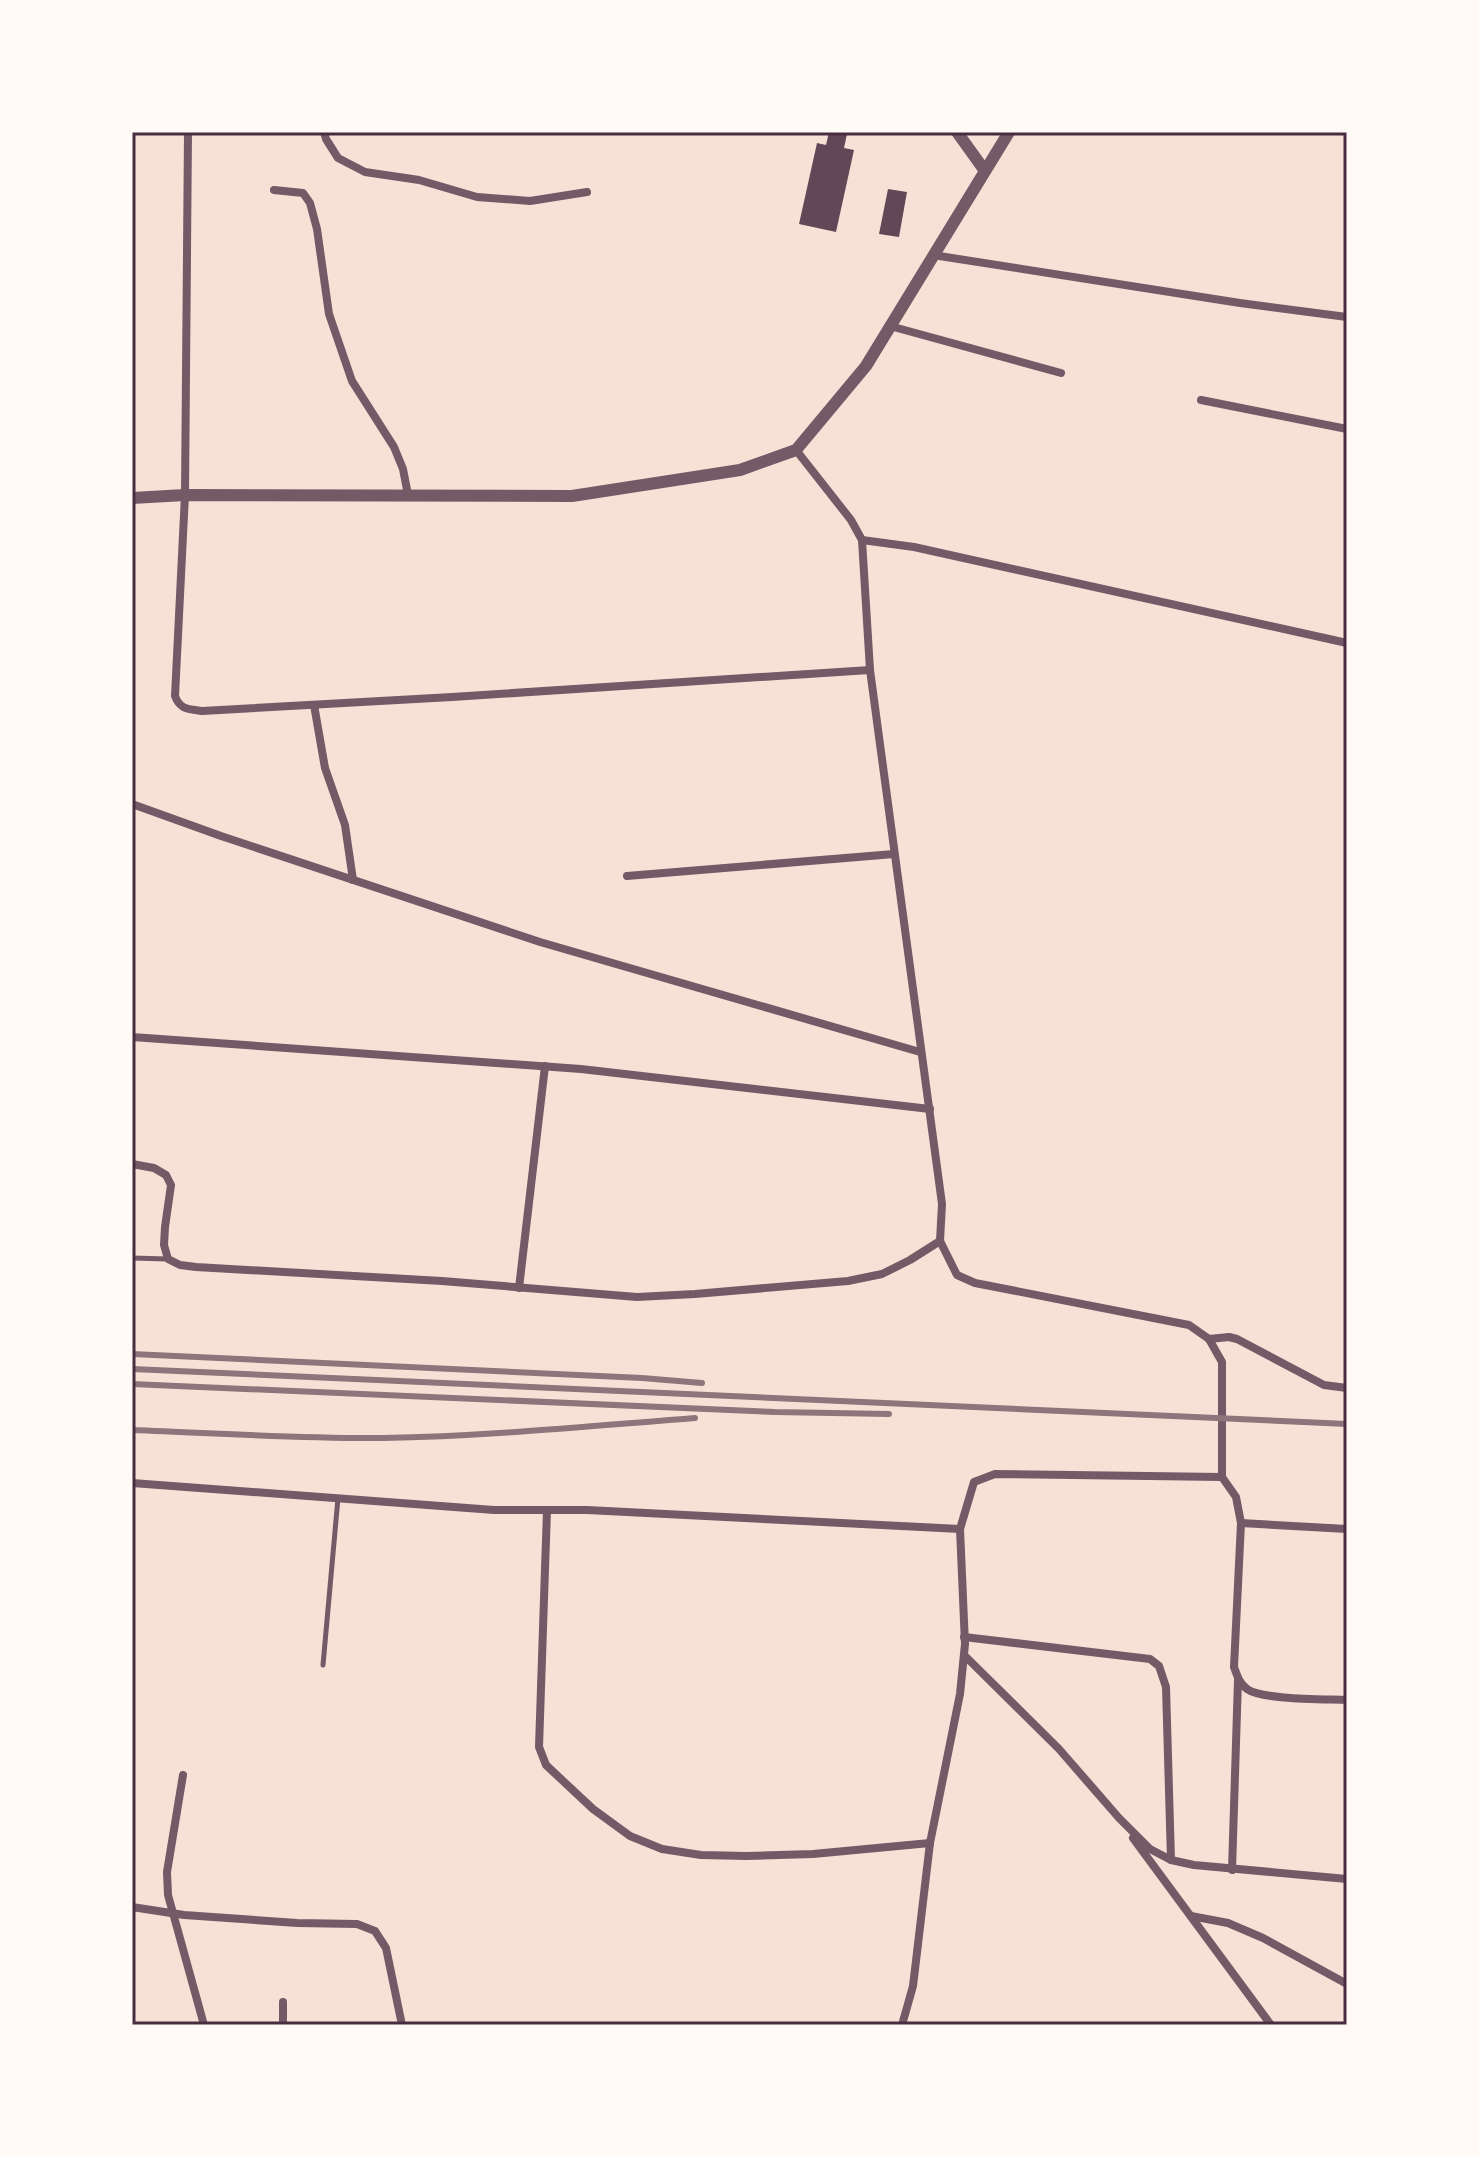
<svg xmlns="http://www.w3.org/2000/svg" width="1479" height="2157" viewBox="0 0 1479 2157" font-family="'Public Sans',sans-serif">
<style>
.building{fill:#644757}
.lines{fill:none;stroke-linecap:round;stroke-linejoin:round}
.service{stroke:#755966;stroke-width:5}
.minor{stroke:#755966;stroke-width:8}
.tertiary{stroke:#755966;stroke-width:12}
.rail{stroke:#8f747c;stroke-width:6}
.neatline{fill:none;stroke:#4a2c40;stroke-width:3}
</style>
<rect width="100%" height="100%" fill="#f7e1d7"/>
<g class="building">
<polygon points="829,132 847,134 844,148 854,150 836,232 799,224 817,143 826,145"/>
<polygon points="888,189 907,192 899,237 879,234"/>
</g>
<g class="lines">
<g class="service">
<polyline points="132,1258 167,1259"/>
<polyline points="323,1665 338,1498"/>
</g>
<g class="minor">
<path d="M188 132 185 495 175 696C180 710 189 709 202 711L452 697 870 670"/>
<polyline points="324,132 326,139 338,158 365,172 419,180 477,197 530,201 587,192"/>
<polyline points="274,190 303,193 310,203 317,229 329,314 352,381 394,447 403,469 408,495"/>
<polyline points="933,255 1240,303 1347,317"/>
<polyline points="890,326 1061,373"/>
<polyline points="1201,400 1347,429"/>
<path d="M796 450 851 520 862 540 870 670 942 1204 940 1241 957 1275 975 1283 1189 1325 1209 1339 1222 1362V1477L1236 1497 1241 1523 1234 1667C1237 1675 1239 1683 1247 1689 1262 1700 1326 1699 1347 1700"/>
<polyline points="862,540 914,547 1347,643"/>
<polyline points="314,705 325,768 345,825 353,880"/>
<polyline points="132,804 221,836 540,942 920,1052"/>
<polyline points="627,876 894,854"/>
<polyline points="132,1037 581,1069 930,1109"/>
<polyline points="132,1164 154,1168 166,1175 171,1185 165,1227 164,1245 168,1259 180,1265 196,1267 442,1281 637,1297 695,1294 848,1281 882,1274 910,1260 940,1241"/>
<polyline points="519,1288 545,1066"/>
<polyline points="1209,1339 1229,1337 1237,1339 1324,1385 1347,1388"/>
<polyline points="132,1483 494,1510 587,1510 960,1529"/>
<polyline points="547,1510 539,1747 546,1765 593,1809 630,1836 662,1849 701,1855 747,1856 813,1854 930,1843"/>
<polyline points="1241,1523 1347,1529"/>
<polyline points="964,1637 1150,1659 1159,1666 1166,1687 1171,1860"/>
<polyline points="965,1656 1059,1749 1119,1818 1150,1849 1171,1860 1194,1865 1347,1879"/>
<polyline points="183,1775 167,1872 168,1895 204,2025"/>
<polyline points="1133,1838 1271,2025"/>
<polyline points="1232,1870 1238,1680"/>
<polyline points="132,1907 184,1915 297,1923 357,1924 375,1931 386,1948 402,2025"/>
<polyline points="1191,1916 1228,1923 1263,1938 1347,1984"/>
<polyline points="283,2025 283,2002"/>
<polyline points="902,2025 913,1986 930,1843 960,1694 965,1644 960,1529 974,1482 995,1474 1222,1477"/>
</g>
<g class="tertiary">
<polyline points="957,132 985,171"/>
<polyline points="132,498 185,495 572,496 740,470 796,450 866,366 1009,132"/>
</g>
<g class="rail">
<polyline points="132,1354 642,1378 702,1383"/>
<polyline points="132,1369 1347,1424"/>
<polyline points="132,1384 775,1412 889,1414"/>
<path d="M132 1430C216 1433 299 1439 383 1438 487 1436 591 1426 695 1418"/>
</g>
</g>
<rect width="1479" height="2157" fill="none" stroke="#fffaf5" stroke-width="268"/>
<rect x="134" y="134" width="1211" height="1889" class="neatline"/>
</svg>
